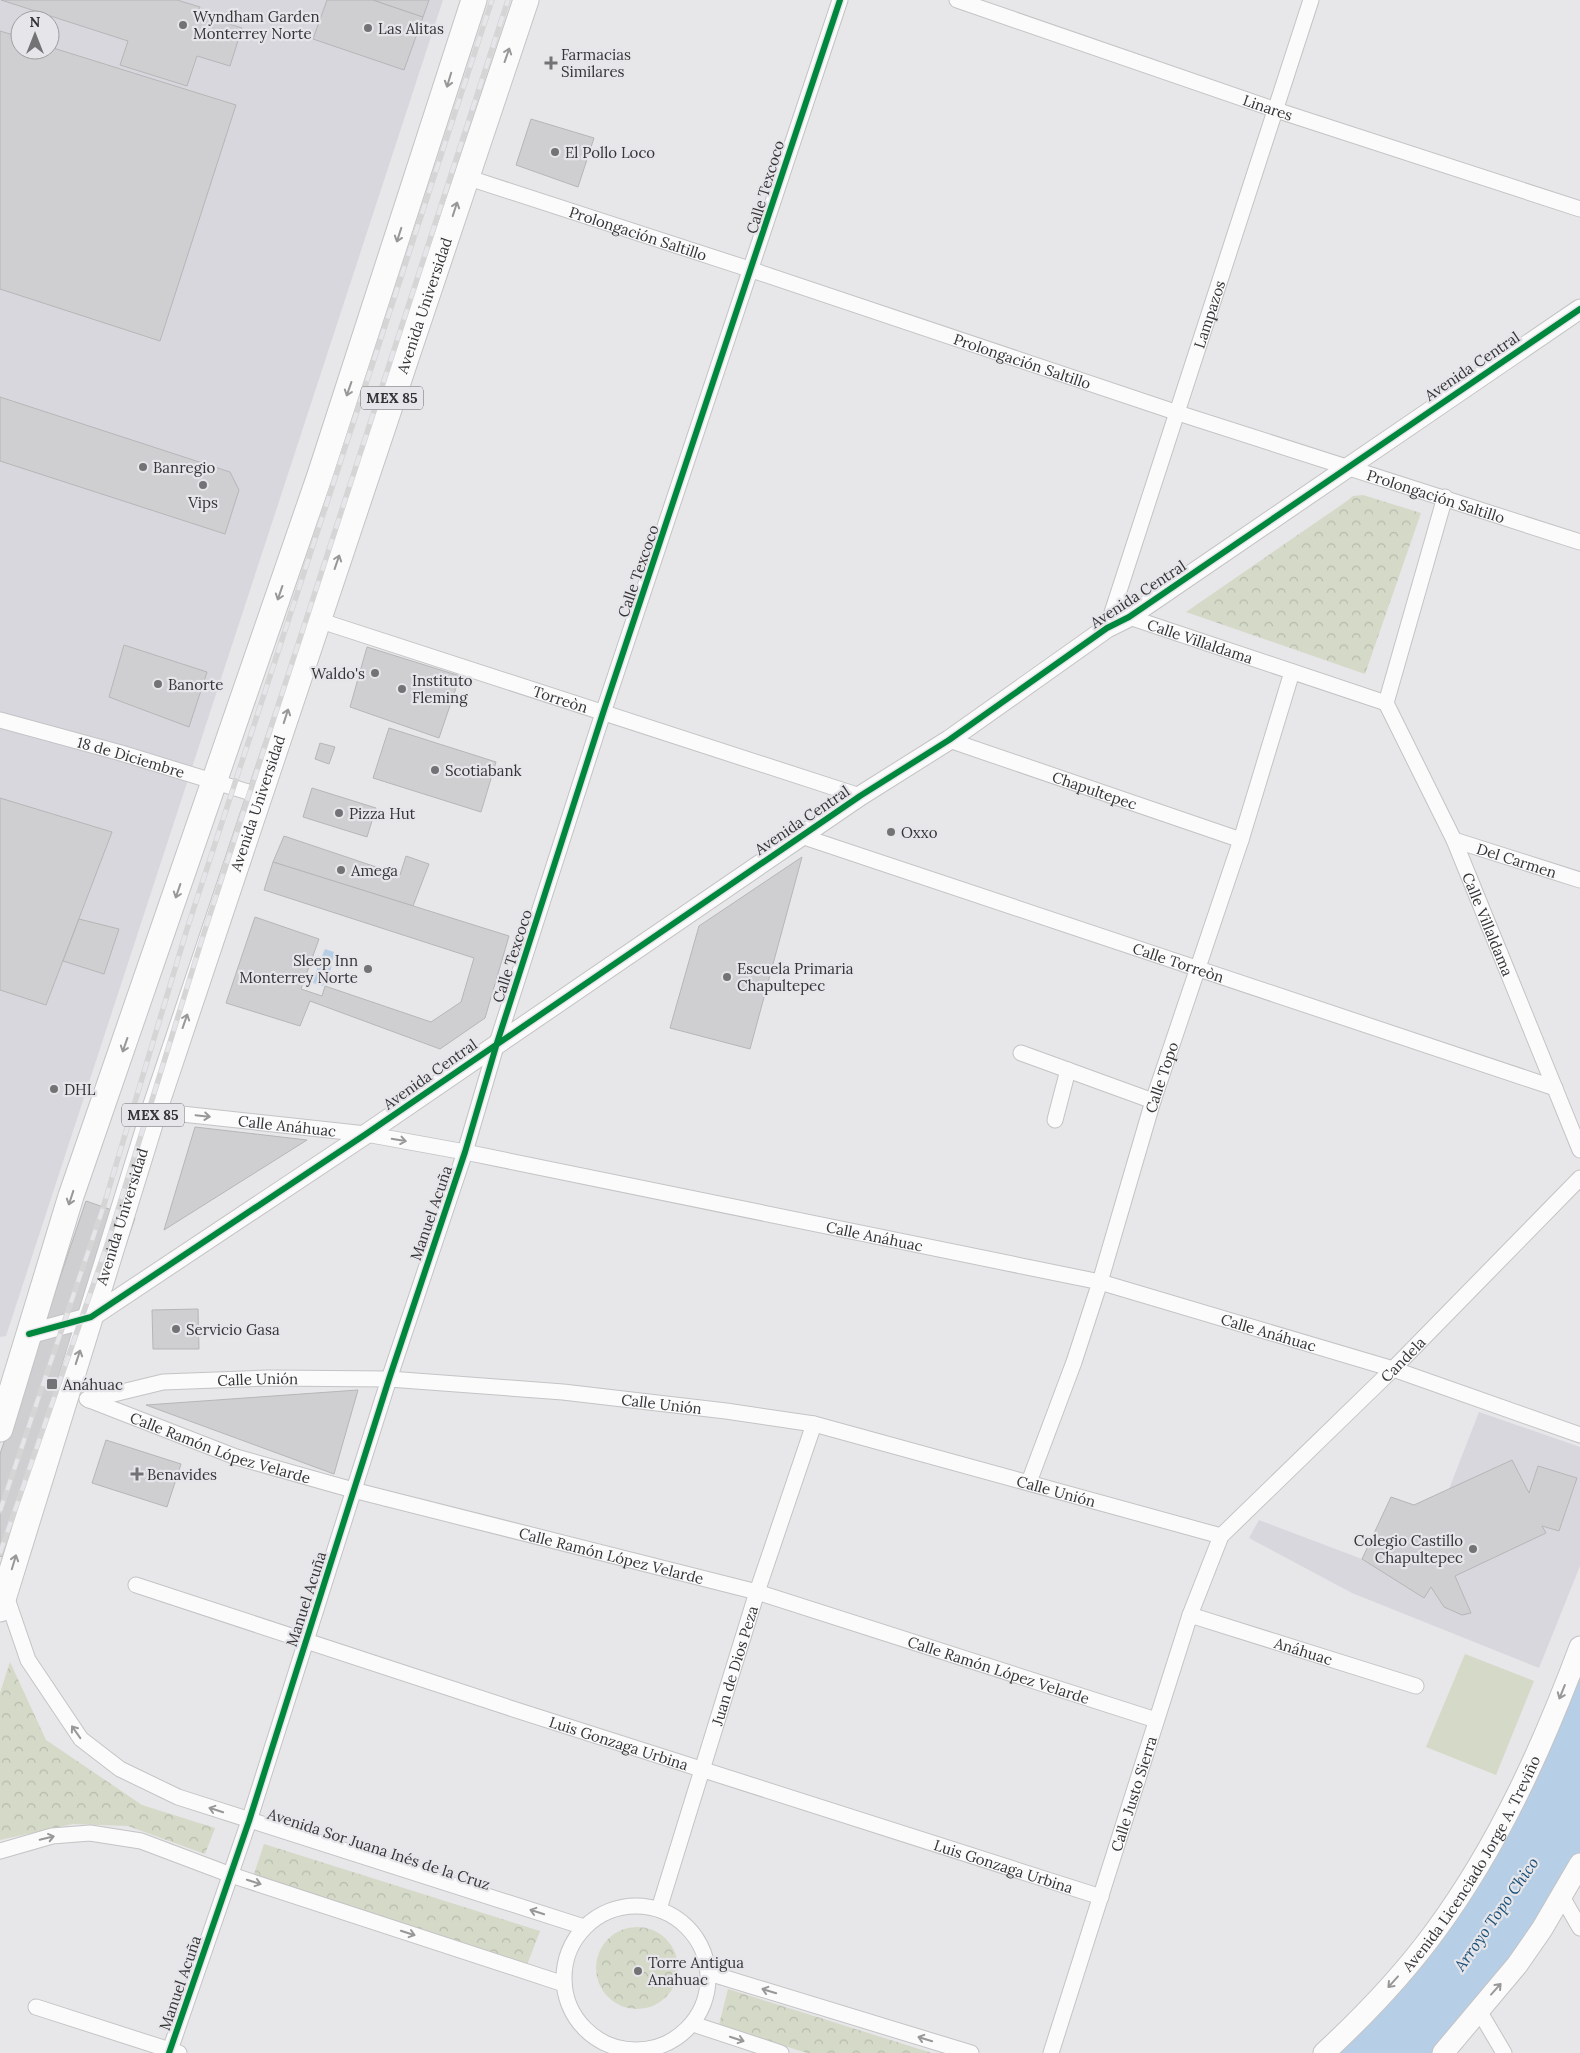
<svg xmlns="http://www.w3.org/2000/svg" width="1580" height="2053" viewBox="0 0 1580 2053" font-family="Lora,serif">
<style>
.built{fill:#d9d7de;fill-rule:evenodd}
.forest{fill:url(#forest-crowns)}
.pitch{fill:#d5d9c8}
.water{fill:#b7cfe6}
.building{fill:#cfced0;stroke:#b6b6b7}
.lines{fill:none;stroke-linecap:round;stroke-linejoin:round}
.minor-casing{stroke:#c4c3c5;stroke-width:17}
.tertiary-casing{stroke:#c4c3c5;stroke-width:21}
.secondary-casing{stroke:#c4c3c5;stroke-width:23}
.trunk-casing{stroke:#c4c3c5;stroke-width:27}
.minor{stroke:#fbfbfc;stroke-width:15}
.tertiary{stroke:#fbfbfc;stroke-width:19}
.secondary{stroke:#fbfbfc;stroke-width:21}
.trunk{stroke:#fbfbfc;stroke-width:25}
.rail-casing{stroke:#d5d5d5;stroke-width:5.5}
.rail{stroke:#e6e5e9;stroke-width:4;stroke-dasharray:11;stroke-linecap:butt}
.cycleway-casing{stroke:#e6e5e9;stroke-width:9}
.cycleway{stroke:#00873e;stroke-width:6}
.oneway{stroke:#989899}
.poi-dot{fill:#737274;stroke:#e6e5e9;stroke-width:2}
.labels{text-anchor:middle;dominant-baseline:central;stroke-width:4.5;stroke-linejoin:round;paint-order:stroke}
.shield{fill:#e6e5e9;stroke:#6a696c;stroke-width:1}
.shield-label{font-size:14px;font-weight:bold;fill:#353436}
.poi-label{font-size:15px;fill:#353436;stroke:#e6e5e9;text-anchor:start}
.street-label{font-size:15px;fill:#353436;stroke:#e6e5e9}
.water-label{font-size:16px;font-style:italic;fill:#184f78;stroke:#e6e5e9}
</style>
<defs>
<pattern id="forest-crowns" width="20" height="18" patternUnits="userSpaceOnUse" patternTransform="scale(1.25)"><rect width="20" height="18" fill="#d5d9c8"/><path d="M2 6a3 3 0 1 1 6 0M12 15a3 3 0 1 1 6 0" fill="none" stroke="#b7bbac"/></pattern>
</defs>
<rect width="100%" height="100%" fill="#e7e6e8"/>
<g class="built">
<path d="M0 0H443L6 1336 0 1337ZM20 20H50V50H20Z"/>
<polygon points="1479,1412 1580,1447 1580,1566 1539,1668 1352,1593 1249,1538 1259,1520 1362,1559 1391,1497 1414,1505 1449,1489"/>
</g>
<g class="forest">
<polygon points="1363,495 1421,513 1365,674 1186,612 1347,501 1353,496"/>
<polygon points="10,1662 46,1740 142,1805 215,1828 205,1854 128,1826 73,1824 0,1840 0,1693"/>
<polygon points="264,1844 540,1931 525,1970 253,1877"/>
<circle cx="637" cy="1968" r="41"/>
<polygon points="728,1989 932,2053 807,2053 719,2025"/>
</g>
<polygon class="pitch" points="1465,1654 1534,1681 1496,1775 1426,1747"/>
<g class="water">
<polygon points="325,949 334,952 331,969 323,986 313,983 318,965"/>
<polygon points="1580,1647 1580,1864 1443,2053 1324,2053 1471,1878"/>
</g>
<g class="building">
<polygon points="1,0 177,0 200,7 198,14 242,28 230,66 197,56 187,86 120,65 128,41"/>
<polygon points="327,0 373,0 423,17 404,70 313,39"/>
<polygon points="373,0 429,0 423,17"/>
<polygon points="0,31 20,37 20,50 50,50 50,47 236,105 160,341 0,289"/>
<polygon points="531,119 594,138 578,187 516,165"/>
<polygon points="0,397 230,472 239,490 225,534 0,461"/>
<polygon points="124,645 207,672 189,727 109,697"/>
<polygon points="367,647 460,676 439,738 350,707"/>
<polygon points="389,728 496,762 481,812 373,778"/>
<polygon points="320,743 335,747 329,764 315,759"/>
<polygon points="312,788 376,808 367,837 303,817"/>
<polygon points="0,798 112,832 46,1005 0,990"/>
<polygon points="284,836 400,875 406,856 429,864 413,906 273,862"/>
<polygon points="802,857 750,1049 670,1028 699,926"/>
<polygon points="273,862 509,936 485,1018 440,1049 310,1001 300,1026 226,1003 255,917 319,939 301,989 322,996 325,986 431,1022 461,1002 474,958 264,890"/>
<polygon points="79,919 119,929 104,974 63,961"/>
<polygon points="195,1127 307,1140 164,1230"/>
<polygon points="86,1201 135,1218 18,1562 0,1556 0,1454"/>
<polygon points="198,1309 199,1349 153,1349 152,1310"/>
<polygon points="358,1390 334,1474 146,1405"/>
<polygon points="106,1440 181,1464 167,1507 92,1483"/>
<polygon points="1512,1460 1529,1493 1538,1466 1577,1478 1559,1531 1542,1526 1546,1533 1455,1576 1471,1613 1462,1615 1444,1607 1431,1587 1424,1598 1362,1559 1391,1497 1414,1505"/>
</g>
<g class="lines">
<g class="minor-casing">
<g id="minor">
<path id="s1" d="M957 0 1276 110 1580 209"/>
<path id="s2" d="M466 177 752 270 1178 413 1580 542"/>
<path id="s3" d="M1445 497 1386 703 1454 840 1580 1150"/>
<path id="s4" d="M1129 617 1386 703"/>
<path id="s5" d="M318 620 860 796"/>
<path id="s6" d="M1107 628 1311 0"/>
<path id="s7" d="M0 720 121 753 261 796"/>
<path id="s8" d="M949 740 1241 840"/>
<path id="s9" d="M801 836 1555 1088"/>
<path id="s10" d="M1454 840 1580 880"/>
<polyline points="1021,1053 1153,1101"/>
<path id="s11" d="M154 1111 366 1134 465 1152 1100 1282 1393 1369 1580 1435"/>
<polyline points="1055,1120 1068,1070"/>
<path id="s12" d="M87 1399 236 1457 353 1490 757 1592 1156 1720"/>
<path id="s13" d="M89 1400 163 1382 269 1378 389 1379 563 1392 726 1411 814 1424 1221 1536"/>
<path id="s14" d="M1029 1482 1074 1362 1100 1282 1153 1101 1241 840 1292 672"/>
<path id="s15" d="M136 1585 510 1708 1101 1897"/>
<polyline points="5,1593 28,1660 81,1739 120,1769 178,1797 584,1927"/>
<path id="s16" d="M1190 1615 1416 1686"/>
<polyline points="0,1851 52,1836 90,1833 141,1841 231,1875 564,1984"/>
<polyline points="1561,1895 1580,1928"/>
<circle cx="636" cy="1978" r="72"/>
<path id="s17" d="M659 1909 757 1592 814 1424"/>
<polyline points="709,1973 971,2053"/>
<polyline points="36,2007 179,2053"/>
<polyline points="1478,2009 1504,2053"/>
<polyline points="693,2024 781,2053"/>
<polyline points="169,2053 249,1821 389,1379 465,1152 497,1043 603,713 840,0"/>
<path id="s18" d="M1051 2053 1190 1615 1221 1536 1393 1369 1580 1178"/>
</g>
</g>
<g class="tertiary-casing">
<polyline id="tertiary" points="29,1334 91,1317 366,1134 860,796 949,740 1107,628 1129,617 1580,309"/>
</g>
<g class="secondary-casing">
<g id="secondary">
<path id="s19" d="M1324 2053C1364 2016 1404 1974 1436 1930 1499 1844 1543 1746 1580 1647"/>
<polyline points="1443,2053 1517,1965 1542,1929 1580,1864"/>
</g>
</g>
<g class="trunk-casing">
<g id="trunk">
<polyline points="0,1429 71,1196 320,475 474,0"/>
<path id="s20" d="M0 1609 154 1111 526 0"/>
</g>
</g>
<use href="#minor" class="minor"/>
<use href="#tertiary" class="tertiary"/>
<use href="#secondary" class="secondary"/>
<use href="#trunk" class="trunk"/>
<g class="rail-casing">
<g id="rail">
<polyline points="0,1511 103,1208 187,929 492,0"/>
<polyline points="0,1553 106,1248 203,936 508,0"/>
</g>
</g>
<use href="#rail" class="rail"/>
<g class="cycleway-casing">
<g id="cycleway">
<polyline points="29,1334 91,1317 366,1134 860,796 949,740 1107,628 1129,617 1580,309"/>
<polyline points="169,2053 249,1821 389,1379 465,1152 497,1043 603,713 840,0"/>
</g>
</g>
<use href="#cycleway" class="cycleway"/>
</g>
<defs><path id="oneway-shaft" d="M-6 0H5M1.5-3L5.5 0L1.5 3" fill="none" stroke-width="1.6" stroke-linecap="round" stroke-linejoin="round" transform="scale(1.25)"/></defs>
<g class="oneway">
<use href="#oneway-shaft" transform="translate(507 55) rotate(-71)"/>
<use href="#oneway-shaft" transform="translate(449 80) rotate(107)"/>
<use href="#oneway-shaft" transform="translate(455 209) rotate(-72)"/>
<use href="#oneway-shaft" transform="translate(399 235) rotate(108)"/>
<use href="#oneway-shaft" transform="translate(349 389) rotate(109)"/>
<use href="#oneway-shaft" transform="translate(337 562) rotate(-71)"/>
<use href="#oneway-shaft" transform="translate(280 593) rotate(109)"/>
<use href="#oneway-shaft" transform="translate(286 716) rotate(-72)"/>
<use href="#oneway-shaft" transform="translate(178 891) rotate(109)"/>
<use href="#oneway-shaft" transform="translate(185 1021) rotate(-71)"/>
<use href="#oneway-shaft" transform="translate(125 1045) rotate(109)"/>
<use href="#oneway-shaft" transform="translate(203 1116) rotate(6)"/>
<use href="#oneway-shaft" transform="translate(399 1140) rotate(10)"/>
<use href="#oneway-shaft" transform="translate(71 1198) rotate(108)"/>
<use href="#oneway-shaft" transform="translate(78 1357) rotate(-72)"/>
<use href="#oneway-shaft" transform="translate(14 1562) rotate(-73)"/>
<use href="#oneway-shaft" transform="translate(1562 1692) rotate(112)"/>
<use href="#oneway-shaft" transform="translate(76 1732) rotate(-125)"/>
<use href="#oneway-shaft" transform="translate(216 1810) rotate(-162)"/>
<use href="#oneway-shaft" transform="translate(47 1838) rotate(-13)"/>
<use href="#oneway-shaft" transform="translate(254 1882) rotate(18)"/>
<use href="#oneway-shaft" transform="translate(537 1912) rotate(-162)"/>
<use href="#oneway-shaft" transform="translate(408 1933) rotate(18)"/>
<use href="#oneway-shaft" transform="translate(1393 1982) rotate(132)"/>
<use href="#oneway-shaft" transform="translate(1496 1989) rotate(-48)"/>
<use href="#oneway-shaft" transform="translate(769 1991) rotate(-163)"/>
<use href="#oneway-shaft" transform="translate(737 2039) rotate(18)"/>
<use href="#oneway-shaft" transform="translate(925 2039) rotate(-163)"/>
</g>
<g class="poi-dot">
<circle cx="183" cy="25" r="5"/>
<circle cx="368" cy="28" r="5"/>
<path d="M548.5 55.5h5v5h5v5h-5v5h-5v-5h-5v-5h5z"/>
<circle cx="555" cy="152" r="5"/>
<circle cx="143" cy="467" r="5"/>
<circle cx="203" cy="485" r="5"/>
<circle cx="375" cy="673" r="5"/>
<circle cx="158" cy="684" r="5"/>
<circle cx="402" cy="689" r="5"/>
<circle cx="435" cy="770" r="5"/>
<circle cx="339" cy="813" r="5"/>
<circle cx="891" cy="832" r="5"/>
<circle cx="341" cy="870" r="5"/>
<circle cx="368" cy="969" r="5"/>
<circle cx="727" cy="977" r="5"/>
<circle cx="54" cy="1089" r="5"/>
<circle cx="176" cy="1329" r="5"/>
<rect x="46" y="1378" width="12" height="12" rx="2.5"/>
<path d="M134.5 1466.5h5v5h5v5h-5v5h-5v-5h-5v-5h5z"/>
<circle cx="1473" cy="1549" r="5"/>
<circle cx="638" cy="1971" r="5"/>
</g>
<g class="labels">
<g class="shield">
<rect x="361" y="386.5" width="62" height="23" rx="4"/>
<rect x="122" y="1103.5" width="62" height="23" rx="4"/>
</g>
<g class="shield-label">
<text x="392" y="398">MEX 85</text>
<text x="153" y="1115">MEX 85</text>
</g>
<g class="poi-label">
<text x="193" y="16">Wyndham Garden<tspan x="193" dy="17">Monterrey Norte</tspan></text>
<text x="378" y="28">Las Alitas</text>
<text x="561" y="54">Farmacias<tspan x="561" dy="17">Similares</tspan></text>
<text x="565" y="152">El Pollo Loco</text>
<text x="153" y="467">Banregio</text>
<text x="203" y="502" text-anchor="middle">Vips</text>
<text x="365" y="673" text-anchor="end">Waldo's</text>
<text x="412" y="680">Instituto<tspan x="412" dy="17">Fleming</tspan></text>
<text x="168" y="684">Banorte</text>
<text x="445" y="770">Scotiabank</text>
<text x="349" y="813">Pizza Hut</text>
<text x="901" y="832">Oxxo</text>
<text x="351" y="870">Amega</text>
<text x="358" y="960" text-anchor="end">Sleep Inn<tspan x="358" dy="17">Monterrey Norte</tspan></text>
<text x="737" y="968">Escuela Primaria<tspan x="737" dy="17">Chapultepec</tspan></text>
<text x="64" y="1089">DHL</text>
<text x="186" y="1329">Servicio Gasa</text>
<text x="63" y="1384">Anáhuac</text>
<text x="147" y="1474">Benavides</text>
<text x="1463" y="1540" text-anchor="end">Colegio Castillo<tspan x="1463" dy="17">Chapultepec</tspan></text>
<text x="648" y="1962">Torre Antigua<tspan x="648" dy="17">Anahuac</tspan></text>
</g>
<g class="street-label">
<text stroke="none"><textPath href="#s1" startOffset="329">Linares</textPath></text>
<text transform="translate(765 187) rotate(-73)">Calle Texcoco</text>
<text stroke="none"><textPath href="#s2" startOffset="181">Prolongación Saltillo</textPath></text>
<text stroke="none"><textPath href="#s20" startOffset="1371">Avenida Universidad</textPath></text>
<text stroke="none"><textPath href="#s6" startOffset="330">Lampazos</textPath></text>
<text stroke="none"><textPath href="#s2" startOffset="586">Prolongación Saltillo</textPath></text>
<text transform="translate(1472 366) rotate(-34)">Avenida Central</text>
<text stroke="none"><textPath href="#s2" startOffset="1021">Prolongación Saltillo</textPath></text>
<text transform="translate(638 571) rotate(-71)">Calle Texcoco</text>
<text transform="translate(1138 594) rotate(-33)">Avenida Central</text>
<text stroke="none"><textPath href="#s4" startOffset="75">Calle Villaldama</textPath></text>
<text stroke="none"><textPath href="#s5" startOffset="255">Torreòn</textPath></text>
<text stroke="none"><textPath href="#s7" startOffset="136">18 de Diciembre</textPath></text>
<text stroke="none"><textPath href="#s8" startOffset="154">Chapultepec</textPath></text>
<text stroke="none"><textPath href="#s20" startOffset="846">Avenida Universidad</textPath></text>
<text transform="translate(802 820) rotate(-34)">Avenida Central</text>
<text stroke="none"><textPath href="#s10" startOffset="66">Del Carmen</textPath></text>
<text stroke="none"><textPath href="#s3" startOffset="458">Calle Villaldama</textPath></text>
<text transform="translate(512 956) rotate(-72)">Calle Texcoco</text>
<text stroke="none"><textPath href="#s9" startOffset="398">Calle Torreòn</textPath></text>
<text transform="translate(430 1074) rotate(-35)">Avenida Central</text>
<text stroke="none"><textPath href="#s14" startOffset="426">Calle Topo</textPath></text>
<text stroke="none"><textPath href="#s11" startOffset="134">Calle Anáhuac</textPath></text>
<text transform="translate(431 1213) rotate(-71)">Manuel Acuña</text>
<text stroke="none"><textPath href="#s20" startOffset="411">Avenida Universidad</textPath></text>
<text stroke="none"><textPath href="#s11" startOffset="732">Calle Anáhuac</textPath></text>
<text stroke="none"><textPath href="#s11" startOffset="1138">Calle Anáhuac</textPath></text>
<text stroke="none"><textPath href="#s18" startOffset="798">Candela</textPath></text>
<text stroke="none"><textPath href="#s13" startOffset="171">Calle Unión</textPath></text>
<text stroke="none"><textPath href="#s13" startOffset="576">Calle Unión</textPath></text>
<text stroke="none"><textPath href="#s12" startOffset="142">Calle Ramón López Velarde</textPath></text>
<text stroke="none"><textPath href="#s13" startOffset="981">Calle Unión</textPath></text>
<text stroke="none"><textPath href="#s12" startOffset="548">Calle Ramón López Velarde</textPath></text>
<text transform="translate(306 1599) rotate(-72)">Manuel Acuña</text>
<text stroke="none"><textPath href="#s16" startOffset="119">Anáhuac</textPath></text>
<text stroke="none"><textPath href="#s17" startOffset="255">Juan de Dios Peza</textPath></text>
<text stroke="none"><textPath href="#s12" startOffset="952">Calle Ramón López Velarde</textPath></text>
<text stroke="none"><textPath href="#s15" startOffset="508">Luis Gonzaga Urbina</textPath></text>
<text stroke="none"><textPath href="#s18" startOffset="272">Calle Justo Sierra</textPath></text>
<text transform="translate(379 1849) rotate(18)">Avenida Sor Juana Inés de la Cruz</text>
<text stroke="none"><textPath href="#s19" startOffset="242">Avenida Licenciado Jorge A. Treviño</textPath></text>
<text stroke="none"><textPath href="#s15" startOffset="912">Luis Gonzaga Urbina</textPath></text>
<text transform="translate(180 1983) rotate(-71)">Manuel Acuña</text>
</g>
<g class="water-label">
<text transform="translate(1496 1914) rotate(-55)">Arroyo Topo Chico</text>
</g>
</g>
<g transform="translate(35 35)"><circle r="24" fill="#e6e5e9" stroke="#9f9ea1"/>
<path d="M0-4L9 19L0 12L-9 19Z" fill="#737274"/>
<text y="-8" font-size="14" font-weight="bold" text-anchor="middle" fill="#353436">N</text>
</g>
</svg>
